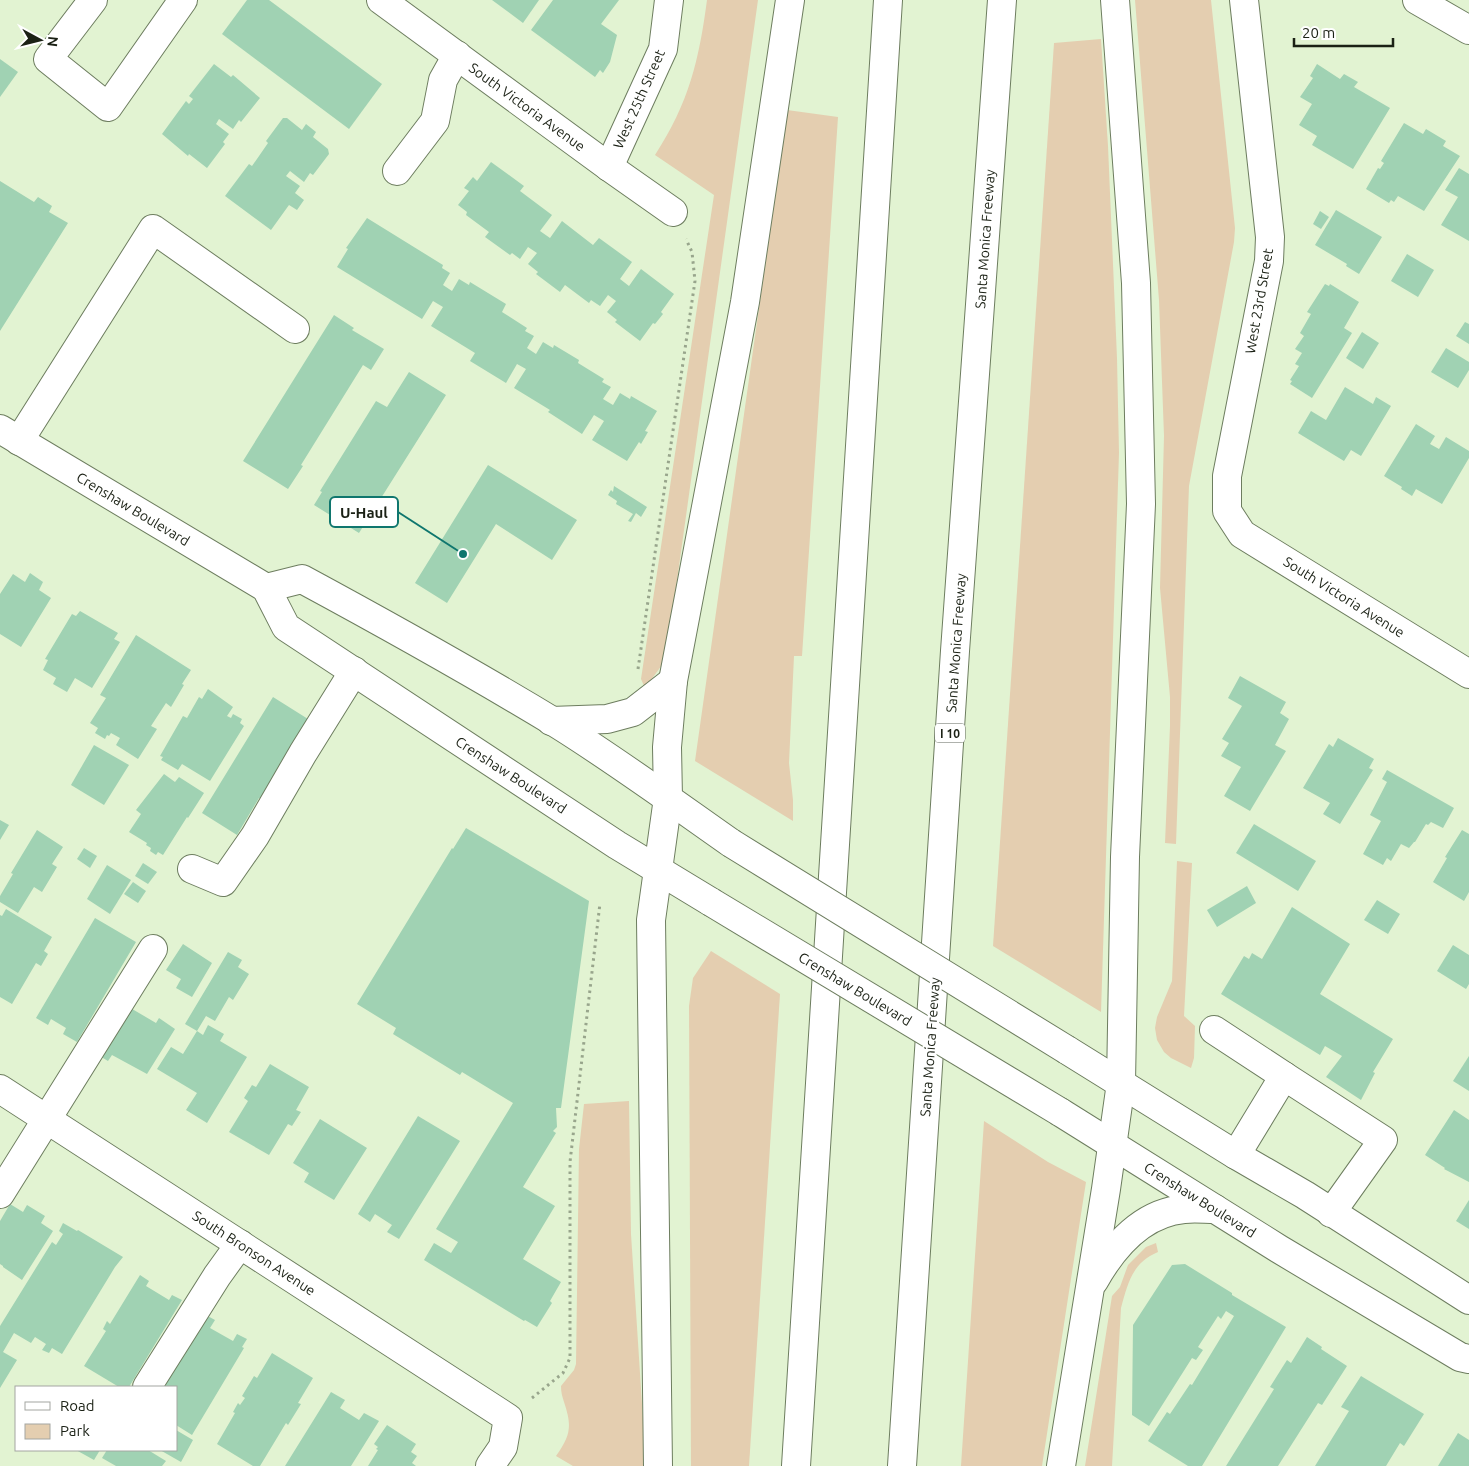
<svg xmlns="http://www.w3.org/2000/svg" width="1469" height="1466" viewBox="0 0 1469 1466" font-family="Ubuntu,sans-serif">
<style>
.green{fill:#e4ceb0}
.building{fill:#a0d2b3}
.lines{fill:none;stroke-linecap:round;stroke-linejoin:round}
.minor-casing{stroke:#6d7d5f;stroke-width:30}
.major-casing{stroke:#6d7d5f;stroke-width:30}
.highway-casing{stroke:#6d7d5f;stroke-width:30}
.path{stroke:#98a58c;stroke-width:3;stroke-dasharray:2.5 4;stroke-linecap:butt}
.minor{stroke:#fff;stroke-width:28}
.major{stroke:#fff;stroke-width:28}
.highway{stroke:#fff;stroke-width:28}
.major-bridge-casing{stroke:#6d7d5f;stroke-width:30;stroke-linecap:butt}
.major-bridge{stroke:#fff;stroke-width:28}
.labels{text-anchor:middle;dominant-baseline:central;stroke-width:5;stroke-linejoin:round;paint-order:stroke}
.shield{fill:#fff;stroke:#5f645b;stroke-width:1}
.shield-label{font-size:12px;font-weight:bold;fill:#1b2115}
.street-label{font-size:14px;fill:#1b2115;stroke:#fff}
.leader{fill:none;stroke:#0f766e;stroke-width:2}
.callout-dot{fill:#0f766e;stroke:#fff;stroke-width:2}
.callout{fill:#fff;stroke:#0f766e;stroke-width:2}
.callout-label{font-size:15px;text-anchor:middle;font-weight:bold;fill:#1b2115}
</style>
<rect width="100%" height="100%" fill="#e2f3d2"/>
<g class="green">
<path d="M707 0H758L668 645 662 665 645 688 641 679 714 195 655 155C689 103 699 60 707 0Z"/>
<polygon points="1135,0 1211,0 1235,228 1234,242 1189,486 1176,844 1165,843 1170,726 1170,697 1160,588 1164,436 1159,300"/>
<polygon points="1101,39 1108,146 1117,358 1119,453 1101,1012 993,946 1054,43"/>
<polygon points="787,110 838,117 802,656 794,656 789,763 793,800 793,821 695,761"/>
<polygon points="1177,861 1192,863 1184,1016 1195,1026 1194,1058 1191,1068 1171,1058 1164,1052 1157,1040 1155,1028 1157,1017 1172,981"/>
<polygon points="711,951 780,994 749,1466 691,1466 689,1006 693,978"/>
<path d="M629 1101 631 1234 646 1466H573L556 1456C571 1435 572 1426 564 1402 562 1396 561 1392 561 1386L574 1370 576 1364 579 1149 584 1104Z"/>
<polygon points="984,1121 1048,1162 1086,1182 1042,1466 961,1466"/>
<path d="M1156 1243 1158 1252C1132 1263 1128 1283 1121 1308L1112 1466H1085L1112 1296 1120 1287 1128 1265 1146 1247Z"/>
</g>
<g class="building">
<polygon points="247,0 269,0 382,84 349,129 222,34"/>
<polygon points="492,0 539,0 523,23"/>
<polygon points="553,0 619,0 601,24 617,35 610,62 603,73 600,70 595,77 531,30"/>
<polygon points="0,59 18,72 0,97"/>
<polygon points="214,64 231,77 233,75 260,98 241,122 239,120 233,129 219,119 216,124 229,134 223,142 225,144 207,168 189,154 188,156 162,134 186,101 189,104 193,99 189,96"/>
<polygon points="1317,64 1340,79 1344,74 1358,82 1354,87 1390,108 1353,169 1312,145 1317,136 1299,125 1312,104 1300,97 1313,78 1310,76"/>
<polygon points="283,118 287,118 302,130 306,124 316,132 313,137 328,149 329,154 313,175 310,173 304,182 290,171 286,176 300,186 295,193 304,200 297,210 289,205 271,230 225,196 249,164 252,166 268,143 266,141"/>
<polygon points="1404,123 1423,134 1426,129 1446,141 1443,146 1460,156 1424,211 1398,196 1394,202 1391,200 1389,203 1366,189 1378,168 1380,169 1384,163 1381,161"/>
<polygon points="491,162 524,186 520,191 552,215 540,231 550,238 562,221 593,245 599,238 632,262 620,279 629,286 641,269 674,294 661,312 663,314 655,324 653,323 640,341 615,322 617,320 607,312 616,301 608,295 600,306 591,300 589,303 565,285 560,292 536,274 538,272 528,264 537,253 528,247 520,259 512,253 510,255 485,237 489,232 466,215 467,212 458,205 469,191 464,188 473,177 477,181"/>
<polygon points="1459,168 1469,174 1469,241 1441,225 1458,197 1445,190"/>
<polygon points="0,181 34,202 38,197 52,206 49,212 68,223 0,331"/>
<polygon points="1336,210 1382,237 1359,274 1346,266 1347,264 1315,245"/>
<polygon points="1320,211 1329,217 1321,229 1313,224"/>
<polygon points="367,218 443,265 442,268 450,273 443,285 452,291 459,279 469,285 470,282 506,304 502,312 527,328 525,331 534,336 527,348 536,354 543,342 553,348 554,345 579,360 578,363 604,379 602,382 611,387 603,399 613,405 620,393 630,399 631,396 657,411 645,431 648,432 641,444 639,442 627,461 592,440 604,421 594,415 582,434 548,412 550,410 514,388 526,369 517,364 506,383 470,361 475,353 431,326 443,307 433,301 422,319 337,267 348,249 346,248"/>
<polygon points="1407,254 1434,270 1418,297 1391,281"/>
<polygon points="1325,284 1329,286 1330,284 1359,302 1344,328 1352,333 1312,398 1290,384 1292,381 1290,380 1299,366 1295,364 1302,353 1295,349 1304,336 1300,333 1311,314 1307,312"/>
<polygon points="334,315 354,328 352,330 384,349 371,370 363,365 301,465 303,466 288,489 243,461"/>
<polygon points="1465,322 1469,324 1469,344 1456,336"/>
<polygon points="1362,332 1379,343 1363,369 1346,358"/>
<polygon points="1446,348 1469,362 1469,370 1458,388 1431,372"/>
<polygon points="409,372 446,395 359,533 314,505 322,492 320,491 376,401 387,407"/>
<polygon points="1345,387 1373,404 1376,397 1391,406 1361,456 1351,450 1344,461 1298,433 1311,411 1326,420"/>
<polygon points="1416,424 1435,436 1430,444 1439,449 1446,437 1469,451 1469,458 1442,504 1416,489 1412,496 1401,489 1402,487 1384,476"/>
<polygon points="488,465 577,520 552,560 496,524 447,603 415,583"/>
<polygon points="614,486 647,507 641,517 636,513 631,522 628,521 633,514 616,504 617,501 608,495 611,490 613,492"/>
<polygon points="30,573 43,582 39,590 51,598 21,647 0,634 0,594 13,574 25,582"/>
<polygon points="80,611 118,633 114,639 120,642 92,688 75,678 67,692 53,684 56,678 43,670 48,660 45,659 72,614 76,616"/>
<polygon points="136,635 191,670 182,684 184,685 171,707 166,703 151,726 157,729 138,759 116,745 120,738 111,733 109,736 107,735 105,739 95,733 98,728 90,723 106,698 100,695"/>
<polygon points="1240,676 1286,702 1280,713 1289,719 1275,745 1286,751 1250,811 1224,796 1241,767 1221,756 1229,743 1222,739 1242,706 1228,698"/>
<polygon points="208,689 233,707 227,716 231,718 233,714 242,719 240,723 244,726 210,781 182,764 178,770 161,760 163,757 160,756 183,716 187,718 199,697 202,699"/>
<polygon points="273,697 308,719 282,762 287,765 265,801 259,798 237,835 202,813"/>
<polygon points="1338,738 1374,759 1369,768 1373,770 1340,824 1323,814 1330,803 1303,788 1329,744 1333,747"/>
<polygon points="94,745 129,765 104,805 71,785"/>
<polygon points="1387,770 1454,808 1443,828 1431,822 1428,825 1426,824 1415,842 1414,842 1409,848 1401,844 1391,861 1387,858 1383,865 1363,854 1381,821 1370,815 1387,782 1382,779"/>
<polygon points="164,774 175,782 179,777 204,793 188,818 187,817 163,855 158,852 156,855 150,851 151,848 146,845 147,843 129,832 141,814 136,810"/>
<polygon points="0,820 9,825 0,840"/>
<polygon points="1254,824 1316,861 1298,891 1236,853"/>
<polygon points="466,828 589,901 561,1108 556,1108 557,1127 553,1131 556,1133 523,1187 555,1206 523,1259 561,1282 550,1301 552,1303 537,1327 525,1320 524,1321 424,1260 434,1243 451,1253 458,1242 436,1229 513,1103 462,1072 460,1075 393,1034 396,1028 357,1004 452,848 453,849"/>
<polygon points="37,830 63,847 52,864 57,867 42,892 34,887 18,913 0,902 0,896 13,874 11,873"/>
<polygon points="1462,830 1469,834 1469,892 1464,901 1433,882 1447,858 1445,857"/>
<polygon points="84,848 97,856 90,868 77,859"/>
<polygon points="143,863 157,872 148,884 135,876"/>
<polygon points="107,865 131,880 110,914 87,899"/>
<polygon points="133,882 146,891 138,903 124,894"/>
<polygon points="1247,886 1256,903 1217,927 1207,910"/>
<polygon points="1377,900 1400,914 1388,934 1364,920"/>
<polygon points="1292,907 1350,944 1320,994 1393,1039 1373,1072 1375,1073 1361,1100 1326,1077 1342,1056 1325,1046 1320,1055 1221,994 1244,956 1249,959 1252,953 1262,959"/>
<polygon points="6,909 52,937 44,951 48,954 41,966 36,963 12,1004 0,997 0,915 2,916"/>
<polygon points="95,918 136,942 77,1042 63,1034 66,1028 51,1019 48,1025 36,1018"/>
<polygon points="183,944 212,963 192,997 176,988 181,979 166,970"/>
<polygon points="1453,945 1469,955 1469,984 1466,989 1437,971"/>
<polygon points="228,952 242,960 238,967 249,974 233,1000 229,997 215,1021 206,1016 197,1031 185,1024"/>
<polygon points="122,1003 156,1023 159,1018 175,1029 147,1074 112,1055 108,1061 93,1052"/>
<polygon points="208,1025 224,1034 220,1041 247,1057 207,1123 186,1110 197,1093 157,1069 171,1047 183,1054 197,1031 203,1035"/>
<polygon points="1469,1056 1469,1091 1453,1081"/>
<polygon points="270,1064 309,1087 296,1110 301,1112 292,1126 288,1124 269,1155 229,1132 248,1101 244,1098 252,1085 256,1087"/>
<polygon points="1454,1110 1469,1120 1469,1182 1444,1169 1445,1168 1425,1155"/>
<polygon points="418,1116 460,1141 399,1239 387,1232 392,1225 375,1214 370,1222 358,1214"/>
<polygon points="320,1119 367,1148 334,1200 304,1182 309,1173 293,1163"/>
<polygon points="1469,1200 1469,1229 1456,1221"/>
<polygon points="10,1204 23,1212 27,1205 45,1216 41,1223 53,1231 22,1280 3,1267 3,1266 0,1264 0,1221"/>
<polygon points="63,1223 77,1231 78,1230 123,1257 115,1267 62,1354 52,1348 49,1353 42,1350 46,1344 35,1337 31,1343 14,1333 3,1352 17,1360 0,1388 0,1326 52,1242 56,1245 63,1234 59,1231"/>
<polygon points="1185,1264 1232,1293 1232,1295 1286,1327 1202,1466 1188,1466 1148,1441 1167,1412 1170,1414 1190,1384 1192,1385 1234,1316 1226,1311 1221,1319 1218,1316 1198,1347 1203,1350 1196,1360 1192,1358 1149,1426 1132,1415 1133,1325 1172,1265"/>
<polygon points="140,1275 149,1281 146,1286 169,1300 172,1295 182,1300 129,1387 119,1387 84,1366 106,1331 103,1329 107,1321 110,1324"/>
<polygon points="204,1314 215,1320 210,1328 233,1341 237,1334 247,1339 242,1347 244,1348 192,1435 176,1425 176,1387 157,1387"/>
<polygon points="1307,1337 1322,1347 1321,1349 1347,1366 1322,1405 1318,1403 1278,1466 1226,1466 1274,1389 1270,1387 1287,1360 1291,1363"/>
<polygon points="272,1353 313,1378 298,1403 301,1404 288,1425 286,1423 260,1466 253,1466 217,1444 235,1413 233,1412 238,1403 240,1405 245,1398 242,1396 254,1376 257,1378"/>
<polygon points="1361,1376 1424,1414 1404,1446 1400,1443 1386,1466 1315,1466 1349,1411 1341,1407"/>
<polygon points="331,1392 345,1400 340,1408 359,1420 364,1413 379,1421 351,1466 285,1466"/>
<polygon points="387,1425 416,1444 411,1452 417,1456 412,1463 416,1466 368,1466 378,1450 376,1449 378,1447 374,1444"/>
<polygon points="176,1430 193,1440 181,1462 160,1450 176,1450"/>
<polygon points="1458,1433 1469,1440 1469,1466 1438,1466"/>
<polygon points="76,1450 100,1450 94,1460"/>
<polygon points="107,1450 148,1450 166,1461 162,1466 116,1466 102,1458"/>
</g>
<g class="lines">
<g class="minor-casing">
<g id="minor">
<polyline points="93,0 48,59 108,107 183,0"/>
<polyline points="381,0 609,167 673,212"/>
<polyline points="1244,0 1270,237 1269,261 1227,476 1227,511 1242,534 1469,674"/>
<polyline points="1417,0 1469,30"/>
<polyline points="609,167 663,49 669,0"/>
<polyline points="397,171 435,121 443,80 457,55"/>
<polyline points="19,441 153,229 295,329"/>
<polyline points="192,869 223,882 255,836 303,753 354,671"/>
<polyline points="1214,1030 1284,1076"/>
<polyline points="0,1089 508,1418 503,1447 490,1466"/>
<polyline points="1236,1155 1284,1076 1383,1140 1331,1213"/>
<polyline points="0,1194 153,949"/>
<polyline points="147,1387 217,1276 240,1244"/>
</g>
</g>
<g class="major-casing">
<g id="major">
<polyline points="0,429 266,588 286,627 617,845 711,902"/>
<path d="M266 588 302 579C389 626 475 674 559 725 618 762 674 803 731 843"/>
<polyline points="1067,1050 1236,1155 1305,1195 1469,1300"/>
<polyline points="1060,1112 1279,1249 1460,1357 1469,1359"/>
</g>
</g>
<g class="highway-casing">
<g id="highway">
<polyline points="551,721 607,719 633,712 673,681"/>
<path d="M1094 1281C1113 1247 1142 1213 1184 1209 1194 1208 1205 1209 1215 1209"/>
<polyline points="658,1466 651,920 668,798 667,747 673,681 745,302 790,0"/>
<polyline points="796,1466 888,0"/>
<polyline points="902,1466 955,651 1002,0"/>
<polyline points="1061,1466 1106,1189 1121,1083 1125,857 1141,504 1136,283 1115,0"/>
</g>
</g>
<g class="path">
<polyline points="638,669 695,281 692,252 686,239"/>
<polyline points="532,1398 563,1373 570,1358 570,1162 600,903"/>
</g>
<use href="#minor" class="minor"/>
<use href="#major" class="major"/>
<use href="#highway" class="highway"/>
<g class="major-bridge-casing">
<g id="major-bridge">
<polyline points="731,843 1067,1050"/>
<polyline points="711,902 1060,1112"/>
</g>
</g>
<use href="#major-bridge" class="major-bridge"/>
</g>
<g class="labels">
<rect class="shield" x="935" y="723.5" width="30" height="19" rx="4"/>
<g class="shield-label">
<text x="950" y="733">I 10</text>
</g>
<g class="street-label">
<text transform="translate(639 99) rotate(-66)">West 25th Street</text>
<text transform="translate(527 107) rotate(36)">South Victoria Avenue</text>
<text transform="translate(985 239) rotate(-86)">Santa Monica Freeway</text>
<text transform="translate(1259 301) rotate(-80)">West 23rd Street</text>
<text transform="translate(133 509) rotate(31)">Crenshaw Boulevard</text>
<text transform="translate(1344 597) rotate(32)">South Victoria Avenue</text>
<text transform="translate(956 643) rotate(-86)">Santa Monica Freeway</text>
<text transform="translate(511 775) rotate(33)">Crenshaw Boulevard</text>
<text transform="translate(855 989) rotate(31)">Crenshaw Boulevard</text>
<text transform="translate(930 1047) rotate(-86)">Santa Monica Freeway</text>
<text transform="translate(1200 1200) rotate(32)">Crenshaw Boulevard</text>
<text transform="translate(254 1253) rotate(33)">South Bronson Avenue</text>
</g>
</g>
<path class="leader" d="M463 554L398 512"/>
<circle class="callout-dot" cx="463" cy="554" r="5"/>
<rect class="callout" x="330" y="497" width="68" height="30" rx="5"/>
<g class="callout-label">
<text x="364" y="518">U-Haul</text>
</g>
<rect x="15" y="1386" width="162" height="65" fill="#ffffff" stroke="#a4a6a1"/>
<rect x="25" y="1402" width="25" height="8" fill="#ffffff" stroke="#a4a6a1"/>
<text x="60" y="1411" font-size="15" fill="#1b2115">Road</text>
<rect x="25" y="1424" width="25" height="15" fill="#e4ceb0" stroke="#a4a6a1"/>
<text x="60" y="1436" font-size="15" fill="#1b2115">Park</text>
<g transform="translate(40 40) rotate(97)" stroke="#ffffff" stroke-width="4" paint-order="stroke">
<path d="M0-4L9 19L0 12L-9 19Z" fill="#1b2115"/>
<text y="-8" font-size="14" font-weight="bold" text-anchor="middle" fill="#1b2115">N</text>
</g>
<path d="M1294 38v8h99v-8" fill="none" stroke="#1b2115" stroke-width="2.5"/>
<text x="1302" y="38" font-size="15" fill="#1b2115" stroke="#ffffff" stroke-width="4" paint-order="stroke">20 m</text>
</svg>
